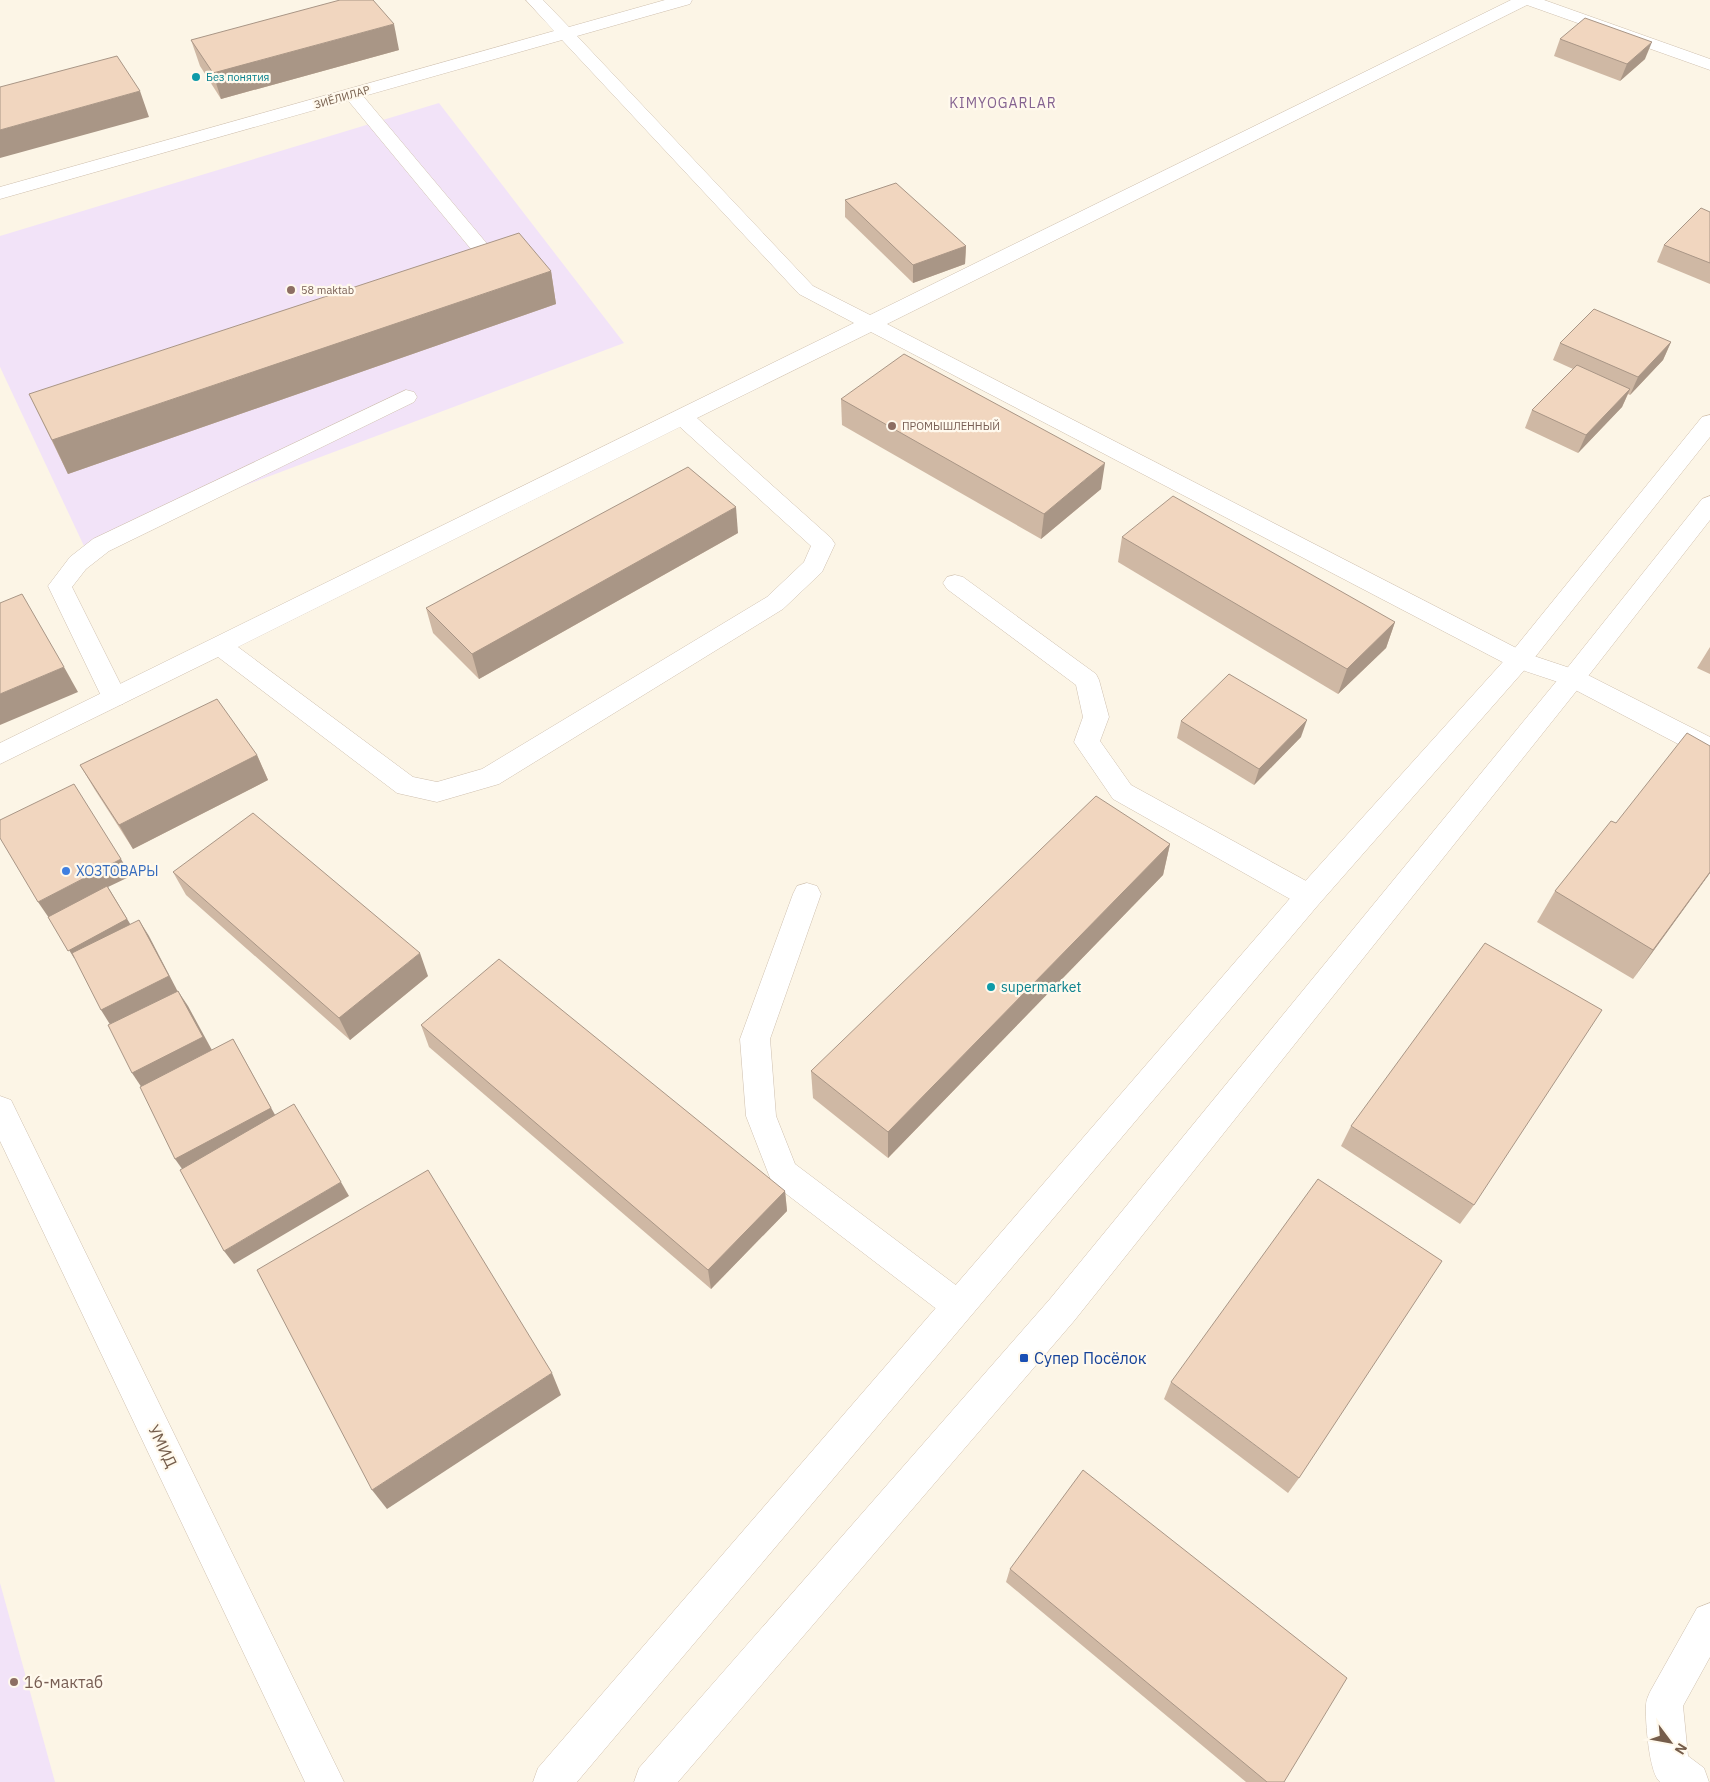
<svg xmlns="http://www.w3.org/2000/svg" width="1710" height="1782" viewBox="0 0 1710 1782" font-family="'IBM Plex Sans',sans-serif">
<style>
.education{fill:#f2e3f8}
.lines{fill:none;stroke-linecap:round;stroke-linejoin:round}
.lane-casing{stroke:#cfc0af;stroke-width:1}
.street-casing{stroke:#cfc0af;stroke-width:1}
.secondary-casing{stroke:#d0beaa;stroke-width:1}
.lane{fill:#fff;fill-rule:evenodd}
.street{fill:#fff;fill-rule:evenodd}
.secondary{fill:#fff;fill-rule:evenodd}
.wall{fill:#cfb8a4}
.shaded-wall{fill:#a99686}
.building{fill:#f1d6bf;stroke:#a99686}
.culture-dot{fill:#0f9aa8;stroke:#fff9ed;stroke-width:2}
.education-dot{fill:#8d6e63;stroke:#fff9ed;stroke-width:2}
.shop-dot{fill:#3f7fe0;stroke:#fff9ed;stroke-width:2}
.transit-dot{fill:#1a4fb4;stroke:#fff9ed;stroke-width:2}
.labels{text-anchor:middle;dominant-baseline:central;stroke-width:4.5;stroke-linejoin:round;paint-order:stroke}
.far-culture-label{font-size:11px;fill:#0d838f;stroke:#fff9ed;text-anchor:start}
.far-street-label{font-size:11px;fill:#755d4b;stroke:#fff9ed}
.far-education-label{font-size:11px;fill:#785e54;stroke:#fff9ed;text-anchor:start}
.far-quarter-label{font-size:14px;letter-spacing:1px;fill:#856391;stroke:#fff9ed}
.shop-label{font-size:14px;fill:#366cbe;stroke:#fff9ed;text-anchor:start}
.culture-label{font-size:14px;fill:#0d838f;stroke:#fff9ed;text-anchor:start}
.near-transit-label{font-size:16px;fill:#164399;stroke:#fff9ed;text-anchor:start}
.near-street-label{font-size:16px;fill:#755d4b;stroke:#fff9ed}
.near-education-label{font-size:16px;fill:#785e54;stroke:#fff9ed;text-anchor:start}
</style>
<rect width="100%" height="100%" fill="#fcf5e6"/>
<g class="education">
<polygon points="439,103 624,343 84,546 0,367 0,236"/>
<polygon points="0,1583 55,1782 0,1782"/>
</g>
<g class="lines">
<g class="lane-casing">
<g id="lane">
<polygon points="352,89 358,90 499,258 502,262 499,266 492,268 485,266 346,98 343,94 346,90"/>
<polygon points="406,390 414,392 417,397 414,402 109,551 86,569 72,587 127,697 123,704 114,706 105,704 48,586 70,557 93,539"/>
<polygon points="955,575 963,577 1096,674 1099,680 1109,717 1100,741 1131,785 1319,888 1323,896 1319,904 1309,907 1299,904 1113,799 1074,742 1083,717 1076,685 947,589 943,583 947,577"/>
<polygon points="807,883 817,886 821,894 770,1039 776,1116 795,1164 969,1295 974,1306 969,1317 958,1322 947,1317 772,1183 746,1116 740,1039 793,894 797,886"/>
</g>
</g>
<g class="street-casing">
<g id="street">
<path d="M526 0H543L569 27 665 0H692L690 4 577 36 813 286 870 315 1511 0H1544L1710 59V70L1527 5 887 324 1528 654 1582 672 1710 737V759L1701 756 1564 684 1510 666 871 332 697 418 831 538 835 544 822 572 783 609 499 784 437 802 397 793 218 657 0 764V743L854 323 799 294 562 40 0 199V187L554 31ZM680 427 811 546 804 562 767 597 482 769 437 782 413 777 238 647Z"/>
<polygon points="0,1096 11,1100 344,1782 305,1782 0,1141"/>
<path d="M1710 1603V1657L1683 1706 1688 1756 1704 1768 1709 1782H1660C1649 1774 1645 1719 1646 1705 1646 1700 1649 1694 1651 1690L1697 1608Z"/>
</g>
</g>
<g class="secondary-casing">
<g id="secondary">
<polygon points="1710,415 1710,437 1528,666 1319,904 577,1782 533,1782 538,1768 1299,888 1510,654 1702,417"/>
<polygon points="1710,496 1710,520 1582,684 1074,1321 678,1782 634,1782 639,1768 1050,1299 1564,672 1702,499"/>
</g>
</g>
<use href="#lane" class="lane"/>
<use href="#street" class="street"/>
<use href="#secondary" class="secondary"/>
</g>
<g class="wall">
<polygon points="1560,39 1645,59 1620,81 1554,56"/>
<polygon points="191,40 399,50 221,99 200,66"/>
<polygon points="845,200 966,246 965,264 913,283 845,217"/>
<polygon points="1710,212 1710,284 1657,262 1664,245"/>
<polygon points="551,271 556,304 68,474 29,394"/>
<polygon points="1671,342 1663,360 1630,395 1628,394 1622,407 1578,453 1525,428 1532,410 1573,369 1553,360 1560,343"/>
<polygon points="841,399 1101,489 1041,539 842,425"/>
<polygon points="738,533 479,679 433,633 426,608"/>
<polygon points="1122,537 1395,622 1386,648 1338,694 1118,562"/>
<polygon points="1710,647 1710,674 1697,668"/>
<polygon points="1181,721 1301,737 1254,785 1177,738"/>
<polygon points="257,755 268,780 133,849 95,790 80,765"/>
<polygon points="1616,823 1710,873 1633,979 1537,922 1555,891"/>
<polygon points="1170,844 1163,875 888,1158 813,1098 811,1071"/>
<polygon points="173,872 428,976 350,1040 186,895"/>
<polygon points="421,1025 785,1191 787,1211 711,1289 429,1047"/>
<polygon points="1351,1126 1474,1205 1460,1224 1341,1146"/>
<polygon points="1171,1382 1299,1478 1288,1493 1164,1399"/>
<polygon points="1010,1569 1284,1782 1246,1782 1006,1582"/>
</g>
<g class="shaded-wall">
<polygon points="394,24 399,50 221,99 213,73"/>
<polygon points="1652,42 1645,59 1620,81 1627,64"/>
<polygon points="140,91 149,117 0,158 0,130"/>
<polygon points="966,246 965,264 913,283 913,265"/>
<polygon points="551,271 556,304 68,474 52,440"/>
<polygon points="1671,342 1663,360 1630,395 1638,377"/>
<polygon points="1630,389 1622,407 1578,453 1586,435"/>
<polygon points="1105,463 1101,489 1041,539 1044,514"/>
<polygon points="736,507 738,533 479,679 472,654"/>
<polygon points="1395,622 1386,648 1338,694 1347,669"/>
<polygon points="64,667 78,692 0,725 0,694"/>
<polygon points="1307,720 1301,737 1254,785 1259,769"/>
<polygon points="257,755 268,780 133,849 119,825"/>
<polygon points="1170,844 1163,875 888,1158 888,1132"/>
<polygon points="121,859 131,876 108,887 132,927 74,958 49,918 38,902"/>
<polygon points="1710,872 1710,873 1633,979 1653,950"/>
<polygon points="139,920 149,936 178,992 111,1026 101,1010"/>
<polygon points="420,953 428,976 350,1040 339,1018"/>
<polygon points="178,991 188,1006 213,1052 142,1088 132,1073"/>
<polygon points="233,1039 279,1122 185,1173 175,1159"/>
<polygon points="341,1182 349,1196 234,1264 224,1251"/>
<polygon points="785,1191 787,1211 711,1289 708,1270"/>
<polygon points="552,1373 561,1395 387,1509 372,1490"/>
</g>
<g class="building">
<polygon points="340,0 373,0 394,24 213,73 191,40"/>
<polygon points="1585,18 1652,42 1627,64 1560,39"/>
<polygon points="117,56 140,91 0,130 0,87"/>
<polygon points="896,183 966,246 913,265 845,200"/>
<polygon points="1701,208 1710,212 1710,263 1664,245"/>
<polygon points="519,233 551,271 52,440 29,394"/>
<polygon points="1594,309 1671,342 1638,377 1560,343"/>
<polygon points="904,354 1105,463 1044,514 841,399"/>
<polygon points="1577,365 1630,389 1586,435 1532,410"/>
<polygon points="688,467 736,507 472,654 426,608"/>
<polygon points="1173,496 1395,622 1347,669 1122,537"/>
<polygon points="22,594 64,667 0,694 0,603"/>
<polygon points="1229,674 1307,720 1259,769 1181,721"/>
<polygon points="217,699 257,755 119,825 80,765"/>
<polygon points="1687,733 1710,746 1710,872 1653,950 1555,891 1611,821 1616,823"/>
<polygon points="74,784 121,859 38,902 0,838 0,820"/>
<polygon points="1096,796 1170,844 888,1132 811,1071"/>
<polygon points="253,813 420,953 339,1018 173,872"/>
<polygon points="107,886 127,919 68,951 48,917"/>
<polygon points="139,920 169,976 101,1010 72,953"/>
<polygon points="1485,943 1602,1010 1474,1205 1351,1126"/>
<polygon points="499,959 785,1191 708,1270 421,1025"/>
<polygon points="178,991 203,1037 132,1073 108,1025"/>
<polygon points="233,1039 271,1108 175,1159 140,1087"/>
<polygon points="294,1104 341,1182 224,1251 180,1170"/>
<polygon points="428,1170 552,1373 372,1490 257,1270"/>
<polygon points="1318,1179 1442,1261 1299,1478 1171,1382"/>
<polygon points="1083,1470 1347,1678 1284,1782 1267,1782 1010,1569"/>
</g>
<g class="culture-dot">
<circle cx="196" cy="77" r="5"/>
<circle cx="991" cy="987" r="5"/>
</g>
<g class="education-dot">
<circle cx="291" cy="290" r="5"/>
<circle cx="892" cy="426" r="5"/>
<circle cx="14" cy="1682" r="5"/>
</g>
<circle class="shop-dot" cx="66" cy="871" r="5"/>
<rect class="transit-dot" x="1019" y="1353" width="10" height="10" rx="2.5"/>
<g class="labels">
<g class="far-culture-label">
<text x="206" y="77">Без понятия</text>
</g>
<g class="far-street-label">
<text transform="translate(342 97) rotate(-16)">ЗИЁЛИЛАР</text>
</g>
<g class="far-education-label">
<text x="301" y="290">58 maktab</text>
<text x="902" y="426">ПРОМЫШЛЕННЫЙ</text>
</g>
<g class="far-quarter-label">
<text x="1003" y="103">KIMYOGARLAR</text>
</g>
<g class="shop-label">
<text x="76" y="871">ХОЗТОВАРЫ</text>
</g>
<g class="culture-label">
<text x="1001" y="987">supermarket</text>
</g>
<g class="near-transit-label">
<text x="1034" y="1358">Супер Посёлок</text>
</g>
<g class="near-street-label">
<text transform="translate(163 1446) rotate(64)">УМИД</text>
</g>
<g class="near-education-label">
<text x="24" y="1682">16-мактаб</text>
</g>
</g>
<g transform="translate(1670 1742) rotate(122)" stroke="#fff9ed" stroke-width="4" paint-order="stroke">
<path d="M0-4L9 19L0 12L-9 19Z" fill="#755d4b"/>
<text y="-8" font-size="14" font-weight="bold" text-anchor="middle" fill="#755d4b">N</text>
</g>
</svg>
